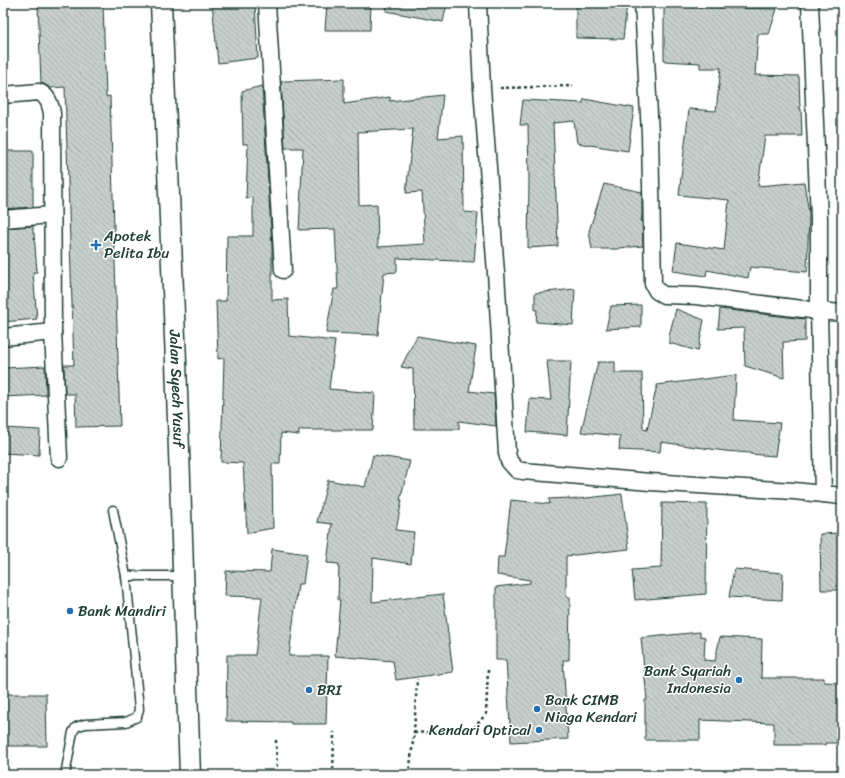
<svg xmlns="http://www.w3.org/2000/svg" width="845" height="778" viewBox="0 0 845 778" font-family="Sriracha,sans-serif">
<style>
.building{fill:url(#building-back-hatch);stroke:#1f3d34;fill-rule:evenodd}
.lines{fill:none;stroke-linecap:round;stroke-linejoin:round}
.service-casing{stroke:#1f3d34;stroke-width:11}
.minor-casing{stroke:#1f3d34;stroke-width:19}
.tertiary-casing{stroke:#1f3d34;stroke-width:23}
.path{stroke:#1f3d34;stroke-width:2.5;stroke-dasharray:3 3;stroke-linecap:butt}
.service{stroke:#fff;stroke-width:8}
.minor{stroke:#fff;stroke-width:16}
.tertiary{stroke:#fff;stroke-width:20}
.poi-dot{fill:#1f6fb2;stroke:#fff;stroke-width:1.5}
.labels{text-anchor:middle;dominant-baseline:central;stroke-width:3;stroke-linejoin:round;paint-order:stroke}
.poi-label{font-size:15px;fill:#1f3d34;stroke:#fff;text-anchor:start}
.street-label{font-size:15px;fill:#1f3d34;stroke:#fff}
</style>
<defs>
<pattern id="building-back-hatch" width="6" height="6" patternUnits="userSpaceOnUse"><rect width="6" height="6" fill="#c7cfcc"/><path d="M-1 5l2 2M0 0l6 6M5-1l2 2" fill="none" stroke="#aab3b0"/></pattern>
</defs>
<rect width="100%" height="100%" fill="#fff"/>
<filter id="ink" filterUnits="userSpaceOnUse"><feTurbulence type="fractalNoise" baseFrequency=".025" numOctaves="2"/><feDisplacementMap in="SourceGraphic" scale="8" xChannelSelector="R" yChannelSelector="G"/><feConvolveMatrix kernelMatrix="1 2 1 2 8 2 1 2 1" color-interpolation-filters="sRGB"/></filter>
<g filter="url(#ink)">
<g class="building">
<polygon points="38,3 103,3 106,97 110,96 120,426 76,427 75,394 65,394 64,365 74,365 65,87 50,88 44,84 41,83"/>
<polygon points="212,3 255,3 258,58 218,63"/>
<polygon points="327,3 371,3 370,30 325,30"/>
<polygon points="387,3 447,3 443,22 386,11"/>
<polygon points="576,3 627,3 623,39 576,38"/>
<polygon points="664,3 689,3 689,7 777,9 769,34 758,34 755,75 799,76 800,109 801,109 802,136 765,136 758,186 804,182 809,213 807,272 750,267 748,278 707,270 706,276 673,271 677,243 724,250 729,200 679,195 689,109 716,111 721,68 700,68 700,63 664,61"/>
<path d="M344 79V104L390 97V101L443 95 438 138 463 136 464 212 478 213 474 262 397 258V272L384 273 378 335 326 333 334 289H338L335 229 299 230 303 148H285L281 82 285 81ZM413 129 406 193 422 192 425 244 378 247 377 204 359 205 358 132Z"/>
<polygon points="262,86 272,246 272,300 288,299 289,336 335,341 329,389 375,393 373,430 299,430 299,435 281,433 280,464 272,464 273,528 247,533 243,463 221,462 224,358 218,359 216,301 226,301 227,236 253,236 253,197 246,199 248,144 243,144 242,91"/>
<polygon points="584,99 634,108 628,151 577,143 574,121 553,123 558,246 528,248 529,181 528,125 520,125 523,100 583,103"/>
<polygon points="3,151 33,151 33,207 3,209"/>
<polygon points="604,184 642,192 642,215 641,221 642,220 643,246 619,248 619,249 592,249 589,231"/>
<polygon points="33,226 33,234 34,233 37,272 33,272 37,319 3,322 3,228"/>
<polygon points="575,289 573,325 536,322 537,310 535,310 535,293"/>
<polygon points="641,305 641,327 606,329 611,306"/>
<polygon points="676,309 704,320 698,351 669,343 669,336"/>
<polygon points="720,309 805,319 805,341 783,342 784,378 745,366 744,328 718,329"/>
<polygon points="417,336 476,346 469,391 494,394 496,426 459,421 459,429 414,429 413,369 401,367"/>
<polygon points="547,361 571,361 567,435 527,432 530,399 551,400"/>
<polygon points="598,362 615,362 615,373 642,373 643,429 647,430 657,385 736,375 734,420 780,423 775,456 750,454 750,453 725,451 661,442 660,452 619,450 620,436 581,432"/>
<polygon points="45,366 46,395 3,397 3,368"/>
<polygon points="3,428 40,430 39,455 3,453"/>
<polygon points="373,455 410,461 400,500 402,500 396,530 414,532 411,564 373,558 372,602 443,594 453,672 396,680 393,661 335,656 340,600 338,600 339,564 327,563 332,524 317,522 328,480 365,487"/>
<polygon points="622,494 629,549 566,556 566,597 570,597 569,660 563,660 568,739 511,742 506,660 496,660 496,587 530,583 530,580 497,575 498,557 504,557 511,500 550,504 549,499 569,498 569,500"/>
<polygon points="662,503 707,504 706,594 635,600 632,570 661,568"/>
<polygon points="838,533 840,590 821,590 820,534"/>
<polygon points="272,549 307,554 303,584 298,584 289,656 328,656 326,724 291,724 291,722 226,721 227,655 255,655 262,597 225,596 226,571 270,572"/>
<polygon points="734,569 783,573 782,600 729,597"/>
<polygon points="700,632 700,636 705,637 704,660 715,661 720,637 762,639 761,678 824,678 824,682 842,683 842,743 825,743 825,745 774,745 774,723 700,720 700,740 645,740 645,700 647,700 641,638"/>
<polygon points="3,694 46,694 47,746 3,746"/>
</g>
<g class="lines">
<g class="service-casing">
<g id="service">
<polyline points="126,576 183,576"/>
<polyline points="65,775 73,732 76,727 85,724 126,722 137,717 139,709 126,576 113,510"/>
</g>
</g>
<g class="minor-casing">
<g id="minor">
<polyline points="267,3 283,270"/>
<polyline points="478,3 482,88 496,273 507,453 509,461 517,470 523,471 650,482 794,491 842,496"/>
<polyline points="643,3 650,134 653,284 657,291 664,295 696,296 819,311 842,313"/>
<polyline points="810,3 819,219 819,311 823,494"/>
<path d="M3 95 39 92C48 96 50 104 52 113L53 332 59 458"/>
<polyline points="3,219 52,215"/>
<polyline points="3,337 53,332"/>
</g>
</g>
<g class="tertiary-casing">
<g id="tertiary">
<path id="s1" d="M161 3C173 260 182 518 190 775"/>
</g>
</g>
<g class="path">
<polyline points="500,88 573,86"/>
<polyline points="414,733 473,729 486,714 488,670"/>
<polyline points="276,740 277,775"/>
<polyline points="333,775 334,732"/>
<polyline points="409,775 414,733 417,679"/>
</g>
<use href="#service" class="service"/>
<use href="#minor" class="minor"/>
<use href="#tertiary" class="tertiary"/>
</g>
</g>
<g class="poi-dot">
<path d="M94 239h4v4h4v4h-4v4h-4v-4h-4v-4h4z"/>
<circle cx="70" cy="611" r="4"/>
<circle cx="739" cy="680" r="4"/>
<circle cx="309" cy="690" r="4"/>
<circle cx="537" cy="709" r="4"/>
<circle cx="539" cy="730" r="4"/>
</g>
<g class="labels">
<g class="poi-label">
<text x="104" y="236">Apotek<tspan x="104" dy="17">Pelita Ibu</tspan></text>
<text x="78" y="611">Bank Mandiri</text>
<text x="731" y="671" text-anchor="end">Bank Syariah<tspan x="731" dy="17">Indonesia</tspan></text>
<text x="317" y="690">BRI</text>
<text x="545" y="700">Bank CIMB<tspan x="545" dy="17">Niaga Kendari</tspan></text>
<text x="531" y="730" text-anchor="end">Kendari Optical</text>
</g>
<g class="street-label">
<text stroke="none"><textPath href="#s1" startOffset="386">Jalan Syech Yusuf</textPath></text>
</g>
</g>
<rect width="845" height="778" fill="none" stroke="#fff" stroke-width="16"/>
<rect x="8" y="8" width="829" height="762" fill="none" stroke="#1f3d34" stroke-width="1.5" filter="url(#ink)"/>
</svg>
